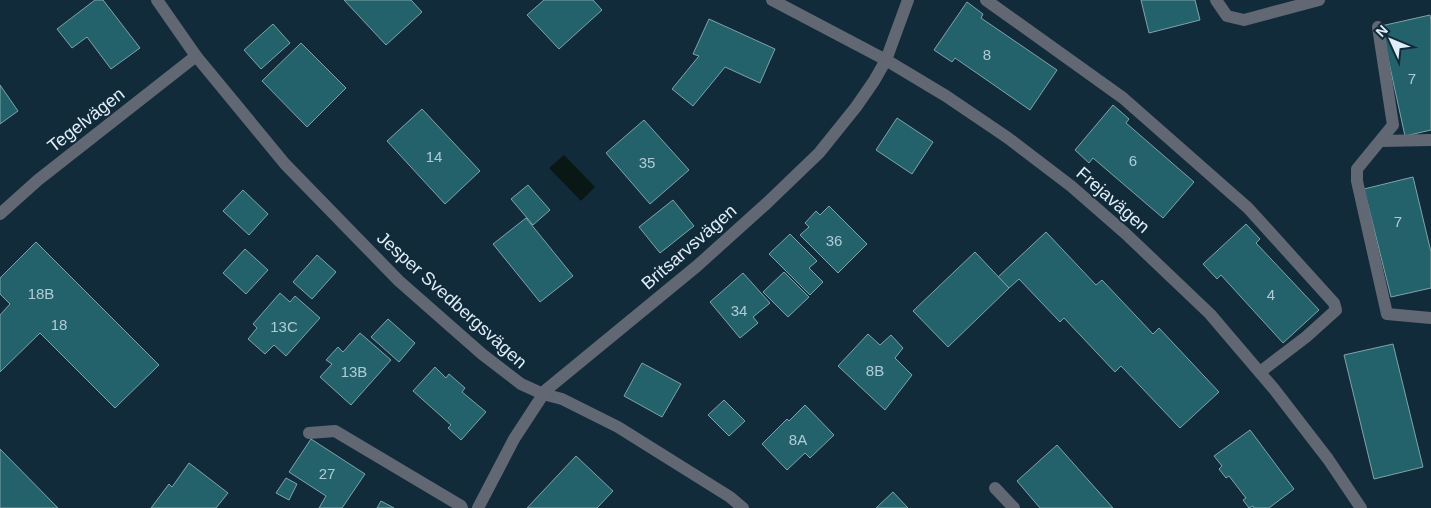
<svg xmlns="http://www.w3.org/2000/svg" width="1431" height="508" viewBox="0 0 1431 508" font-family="Helvetica,sans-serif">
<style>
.water{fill:#091815}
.building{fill:#24626b;stroke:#7ea4aa}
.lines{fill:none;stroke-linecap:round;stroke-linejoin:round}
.minor{stroke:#626873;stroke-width:12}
.labels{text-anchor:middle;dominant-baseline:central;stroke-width:4;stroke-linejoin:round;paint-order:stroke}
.number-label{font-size:15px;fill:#b0cbd5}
.street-label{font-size:18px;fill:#dfeef8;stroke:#122b3a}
</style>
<rect width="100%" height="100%" fill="#122b3a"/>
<polygon class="water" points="564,155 595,187 581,201 549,168"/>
<g class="building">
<polygon points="95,0 103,0 140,48 111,69 87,37 72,48 57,29"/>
<polygon points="344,0 411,0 422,12 386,45"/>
<polygon points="544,0 593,0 602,10 559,49 527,15"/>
<polygon points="1141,0 1195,0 1200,20 1149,33"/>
<polygon points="967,2 983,14 981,18 1057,70 1030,110 955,58 952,62 934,50"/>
<polygon points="1430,15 1431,21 1431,130 1405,136 1381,26"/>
<polygon points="709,19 775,49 760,83 725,67 693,106 672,89 699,56 693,54"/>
<polygon points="273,24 290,43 261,69 244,50"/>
<polygon points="301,43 346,88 307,127 262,81"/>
<polygon points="0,85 18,111 0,124"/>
<polygon points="1113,105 1129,119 1126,123 1194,182 1163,218 1093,158 1089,163 1075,150"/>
<polygon points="422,109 480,171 445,204 387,141"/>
<polygon points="897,118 933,142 912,174 876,150"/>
<polygon points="644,120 689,170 650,204 606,153"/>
<polygon points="1413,177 1431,252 1431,288 1391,297 1364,189"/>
<polygon points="528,185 550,210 533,225 511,199"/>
<polygon points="243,190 268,214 249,235 223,211"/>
<polygon points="673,200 694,226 660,253 639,227"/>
<polygon points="829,206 867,244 838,273 800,235 809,227 805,223 816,211 820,215"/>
<polygon points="526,218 573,276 540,302 493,244"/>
<polygon points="1246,224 1260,239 1256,243 1319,310 1283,343 1221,275 1217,279 1203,264"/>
<polygon points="1046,232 1096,285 1102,280 1153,334 1159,328 1219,392 1180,428 1121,366 1115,372 1064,318 1060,322 1019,279 1009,288 998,277"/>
<polygon points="790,234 817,261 809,268 823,282 810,295 769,254"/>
<polygon points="36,242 159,365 115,408 40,333 0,372 0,315 10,304 0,294 0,278"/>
<polygon points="245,249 268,270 246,294 223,273"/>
<polygon points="975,252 1009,288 948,347 913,311"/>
<polygon points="317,255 336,272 312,299 293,282"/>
<polygon points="784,272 809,297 788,317 763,292"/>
<polygon points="743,273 770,303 753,317 758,323 740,338 710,302"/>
<polygon points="280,293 290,302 295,296 320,318 286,356 274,345 265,354 248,339 257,328 253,324"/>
<polygon points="388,319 415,343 399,362 371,337"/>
<polygon points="360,333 391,360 351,405 320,377 332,364 326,360 338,347 343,352"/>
<polygon points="868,334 880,345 891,335 903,348 895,358 912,375 885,410 838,366"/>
<polygon points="1393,344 1423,467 1374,479 1344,355"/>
<polygon points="642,363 681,384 662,417 624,396"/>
<polygon points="435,367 446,378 449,374 465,388 462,392 486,412 461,440 448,428 451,425 413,391"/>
<polygon points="724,400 745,421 729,436 708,415"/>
<polygon points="805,405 834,435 810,458 805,453 787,470 762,444 787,419 789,421"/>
<polygon points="1250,430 1294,489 1269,508 1254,508 1253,506 1249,508 1243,500 1246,498 1229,476 1226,478 1219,469 1222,466 1214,456"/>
<polygon points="311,439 365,474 342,508 319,508 326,496 289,472"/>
<polygon points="1057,445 1113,508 1040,508 1017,481"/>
<polygon points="0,449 58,508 0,508"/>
<polygon points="576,456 613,491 597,508 527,508"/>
<polygon points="189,463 228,493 216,508 151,508 169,484 172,487"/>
<polygon points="286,478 297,484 289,500 276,493"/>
<polygon points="893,492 908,508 876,508"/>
<polygon points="381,501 394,508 377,508"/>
</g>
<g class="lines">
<g class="minor">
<polyline points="157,0 196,56 285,164 399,281 482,354 521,384 543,394 562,399 618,427 730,497 743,508"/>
<polyline points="772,0 886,60 946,96 1008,138 1071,186 1126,234 1210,314 1274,389 1328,459 1361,508"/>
<polyline points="986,0 1123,98 1248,208 1334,303 1336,310 1306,337 1260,372"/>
<polyline points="1216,0 1227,16 1244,20 1319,0"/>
<polyline points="1378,27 1393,125 1357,169 1357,181 1387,314 1431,318"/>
<polyline points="1381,141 1431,140"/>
<polyline points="0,214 38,180 196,56"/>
<polyline points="309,433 335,431 461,506 462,508"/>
<polyline points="995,488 1014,508"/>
<polyline points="478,508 514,439 546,390 697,266 767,203 819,153 856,107 874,81 886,60 908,0"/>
</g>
</g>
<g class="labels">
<g class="number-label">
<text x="987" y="54">8</text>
<text x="1412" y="78">7</text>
<text x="434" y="156">14</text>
<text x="1133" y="160">6</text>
<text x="647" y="162">35</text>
<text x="1398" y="221">7</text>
<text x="834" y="240">36</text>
<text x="41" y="293">18B</text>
<text x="1271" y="294">4</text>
<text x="739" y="310">34</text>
<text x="59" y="324">18</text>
<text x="284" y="326">13C</text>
<text x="875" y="370">8B</text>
<text x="354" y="371">13B</text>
<text x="798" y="439">8A</text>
<text x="327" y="473">27</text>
</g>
<g class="street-label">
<text transform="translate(86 120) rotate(-38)">Tegelvägen</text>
<text transform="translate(1113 200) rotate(41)">Frejavägen</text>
<text transform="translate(689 247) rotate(-41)">Britsarvsvägen</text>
<text transform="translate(452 300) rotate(42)">Jesper Svedbergsvägen</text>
</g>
</g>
<g transform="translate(1391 40) rotate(314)" stroke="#122b3a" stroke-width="4" paint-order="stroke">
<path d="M0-4L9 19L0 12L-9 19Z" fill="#dfeef8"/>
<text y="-8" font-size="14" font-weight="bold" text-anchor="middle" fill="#dfeef8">N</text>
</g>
</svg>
